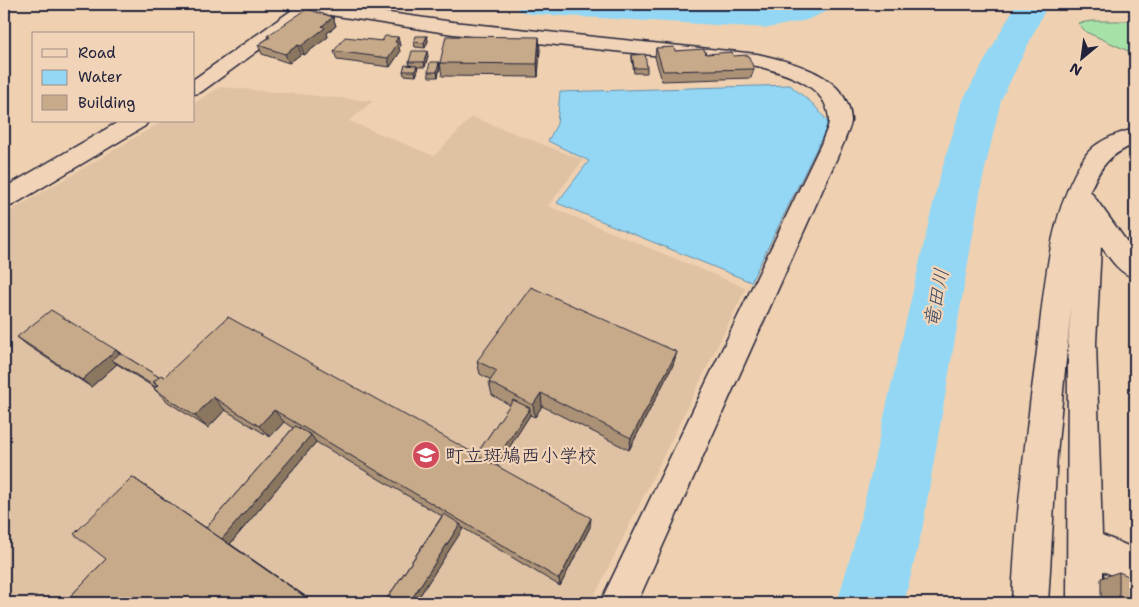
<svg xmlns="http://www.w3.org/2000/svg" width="1139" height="607" viewBox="0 0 1139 607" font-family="'Shantell Sans','Klee One',sans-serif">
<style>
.built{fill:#dfc2a3}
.green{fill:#a6e2a8;stroke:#648272}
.water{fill:#93d7f5;stroke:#668fab}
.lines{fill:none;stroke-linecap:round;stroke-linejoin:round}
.river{fill:#93d7f5;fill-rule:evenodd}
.minor-casing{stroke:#22223b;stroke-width:3}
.minor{fill:#f1d4b7;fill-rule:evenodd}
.wall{fill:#ab9276;stroke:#22223b}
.shaded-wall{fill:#8b7760;stroke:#22223b}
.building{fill:#c7aa89;stroke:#22223b}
.labels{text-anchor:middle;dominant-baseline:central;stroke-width:4.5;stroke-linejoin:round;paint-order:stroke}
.poi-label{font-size:19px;fill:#22223b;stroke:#f1d4b7;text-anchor:start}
.water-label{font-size:20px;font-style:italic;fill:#394660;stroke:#f1d4b7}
</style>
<rect width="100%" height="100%" fill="#efd1b1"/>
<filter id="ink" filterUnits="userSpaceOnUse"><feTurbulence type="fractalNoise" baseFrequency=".02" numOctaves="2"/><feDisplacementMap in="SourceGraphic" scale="10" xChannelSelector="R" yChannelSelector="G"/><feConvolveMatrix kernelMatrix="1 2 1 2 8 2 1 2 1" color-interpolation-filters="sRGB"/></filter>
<g filter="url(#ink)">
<polygon class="built" points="220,87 373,101 349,121 434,156 472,117 583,160 548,206 746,288 591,603 4,603 4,215 163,121 194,121 194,103"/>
<polygon class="green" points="1094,21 1135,21 1135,54 1086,32 1078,23"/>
<polygon class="water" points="790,85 814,105 829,123 751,282 557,203 589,161 548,141 557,124 560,92"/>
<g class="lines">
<g class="river">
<polygon points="515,4 696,4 768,8 788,4 831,4 827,11 807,20 768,28 531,14 519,11"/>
<polygon points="1016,4 1048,4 1001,100 982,182 922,530 904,603 837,603 858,530 938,182 963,100"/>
</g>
<g class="minor-casing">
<g id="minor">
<path d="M282 4H326L453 22 757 54C792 62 849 75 851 120 851 127 846 135 844 142L637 603H600L822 142C824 135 829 127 829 120 828 85 785 73 757 66L453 34 311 12 201 92 194 94V79L292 10 285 8Z"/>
<polygon points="120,121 148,121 145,126 13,205 4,208 4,188"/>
<path d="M1135 129V144C1109 155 1101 165 1090 191L1135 253V278C1119 273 1111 260 1101 246L1096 343 1102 535 1135 549V585L1103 571V603H1067L1068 343 1071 307 1057 454 1048 603H1012C1015 522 1025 440 1036 359 1044 294 1048 210 1086 155 1097 140 1118 133 1135 129Z"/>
</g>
</g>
<use href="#minor" class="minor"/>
</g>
<g class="wall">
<polygon points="333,17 336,26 327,33 328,37 304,55 301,54 289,63 262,54 258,45 268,38 267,36"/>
<polygon points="427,36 428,41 425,48 415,47 414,42"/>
<polygon points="398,37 400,46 399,48 400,52 390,67 337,60 334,51"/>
<polygon points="656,48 675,51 733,56 754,69 751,78 662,81 655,57"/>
<polygon points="540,49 538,77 442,76 440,63"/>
<polygon points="632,55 647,68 647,73 634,73 632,59"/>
<polygon points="428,56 425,67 417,67 418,70 416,76 404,75 403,71 410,65 409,62"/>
<polygon points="440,67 438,77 429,77 428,72"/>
<polygon points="1135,166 1135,181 1130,179"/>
<polygon points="17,337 116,350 120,353 159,377 164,377 476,455 510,405 492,395 489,382 491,380 480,374 477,361 673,365 629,450 542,406 535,417 530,415 497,466 590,527 560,586 463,528 415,603 384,603 442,516 316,442 230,544 315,603 64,603 106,559 132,477 206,528 293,428 284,422 270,437 225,410 208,428 168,402 154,389 155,388 117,364 91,387 27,345"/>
<polygon points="1119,572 1135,603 1101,603 1101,578"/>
</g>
<g class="shaded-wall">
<polygon points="333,17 336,26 327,33 328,37 304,55 301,46 322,26"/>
<polygon points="427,36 428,41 425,48 424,43"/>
<polygon points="398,37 400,46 399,48 400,52 390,67 388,58 395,42"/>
<polygon points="539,37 540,49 538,77 537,64"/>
<polygon points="298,45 301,54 289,63 285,54"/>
<polygon points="427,51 428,56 425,67 424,62"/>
<polygon points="439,62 440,67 438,77 437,72"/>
<polygon points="417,66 418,70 416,76 415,71"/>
<polygon points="116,350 124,357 112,360 117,364 91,387 82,380"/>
<polygon points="677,352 673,365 629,450 631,438"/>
<polygon points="541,393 542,406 535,417 533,405"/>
<polygon points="213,397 225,410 208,428 195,416"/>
<polygon points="530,408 530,415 493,473 491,467"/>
<polygon points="274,410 284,422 270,437 259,426"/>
<polygon points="311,435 316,442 230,544 315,603 132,477 222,539"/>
<polygon points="591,518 590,527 560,586 559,579"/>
<polygon points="460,524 463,529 415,603 409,603"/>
</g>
<g class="building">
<polygon points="307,9 333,17 322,26 325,28 301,46 298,45 285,54 258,45 270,37 267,36"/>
<polygon points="385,36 398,37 395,42 398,43 388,58 334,51 345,37 382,41"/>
<polygon points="416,36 427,36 424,43 414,42"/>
<polygon points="446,36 539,37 537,64 440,63"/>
<polygon points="674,47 675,51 704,49 706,54 732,52 733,56 748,55 754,69 663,71 656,48"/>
<polygon points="412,51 427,51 424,62 409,62"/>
<polygon points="645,54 647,68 634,68 632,55"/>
<polygon points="430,62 439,62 437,72 428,72"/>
<polygon points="405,65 417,66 415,71 403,71"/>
<polygon points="531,287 677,352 631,438 541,393 533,405 489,382 497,371 477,361"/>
<polygon points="51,310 116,350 82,380 17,337"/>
<polygon points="228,317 591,518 559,579 274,410 259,426 213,397 195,416 154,389 158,385 153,382 161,375 164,377"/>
<polygon points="120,353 159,377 153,382 157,386 156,387 112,360"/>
<polygon points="513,400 530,408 493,464 476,455"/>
<polygon points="295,426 311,435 222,539 206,528"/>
<polygon points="132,477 314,603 64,603 106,559 74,534"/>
<polygon points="444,514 460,524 409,603 384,603"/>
<polygon points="1119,572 1135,579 1135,603 1119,603"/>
</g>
</g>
<defs>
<g id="school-disc" transform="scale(1.4375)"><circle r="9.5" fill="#d1495b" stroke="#f1d4b7"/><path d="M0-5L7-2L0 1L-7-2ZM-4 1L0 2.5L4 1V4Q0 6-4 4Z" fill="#fff"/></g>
</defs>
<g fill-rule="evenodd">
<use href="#school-disc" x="426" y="455"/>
</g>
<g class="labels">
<g class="poi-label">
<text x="445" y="455">町立斑鳩西小学校</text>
</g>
<g class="water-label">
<text transform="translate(936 298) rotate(-79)">竜田川</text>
</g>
</g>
<rect width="1139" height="607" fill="none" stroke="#f1d4b7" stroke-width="20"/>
<rect x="10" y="10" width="1119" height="587" fill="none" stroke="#22223b" stroke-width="2" filter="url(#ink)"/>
<rect x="32" y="32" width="162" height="90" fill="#f1d4b7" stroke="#9e8d85"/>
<rect x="42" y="49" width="25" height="8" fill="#f1d4b7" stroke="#9e8d85"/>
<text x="78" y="58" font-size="15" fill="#22223b">Road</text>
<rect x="42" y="70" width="25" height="15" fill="#93d7f5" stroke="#9e8d85"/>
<text x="78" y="82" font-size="15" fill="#22223b">Water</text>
<rect x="42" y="95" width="25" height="15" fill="#c7aa89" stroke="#9e8d85"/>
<text x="78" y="108" font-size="15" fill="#22223b">Building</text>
<g transform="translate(1082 58) rotate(209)" stroke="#f1d4b7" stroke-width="4" paint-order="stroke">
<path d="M0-4L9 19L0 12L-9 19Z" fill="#22223b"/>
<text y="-8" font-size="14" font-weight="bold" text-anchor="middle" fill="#22223b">N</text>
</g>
</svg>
